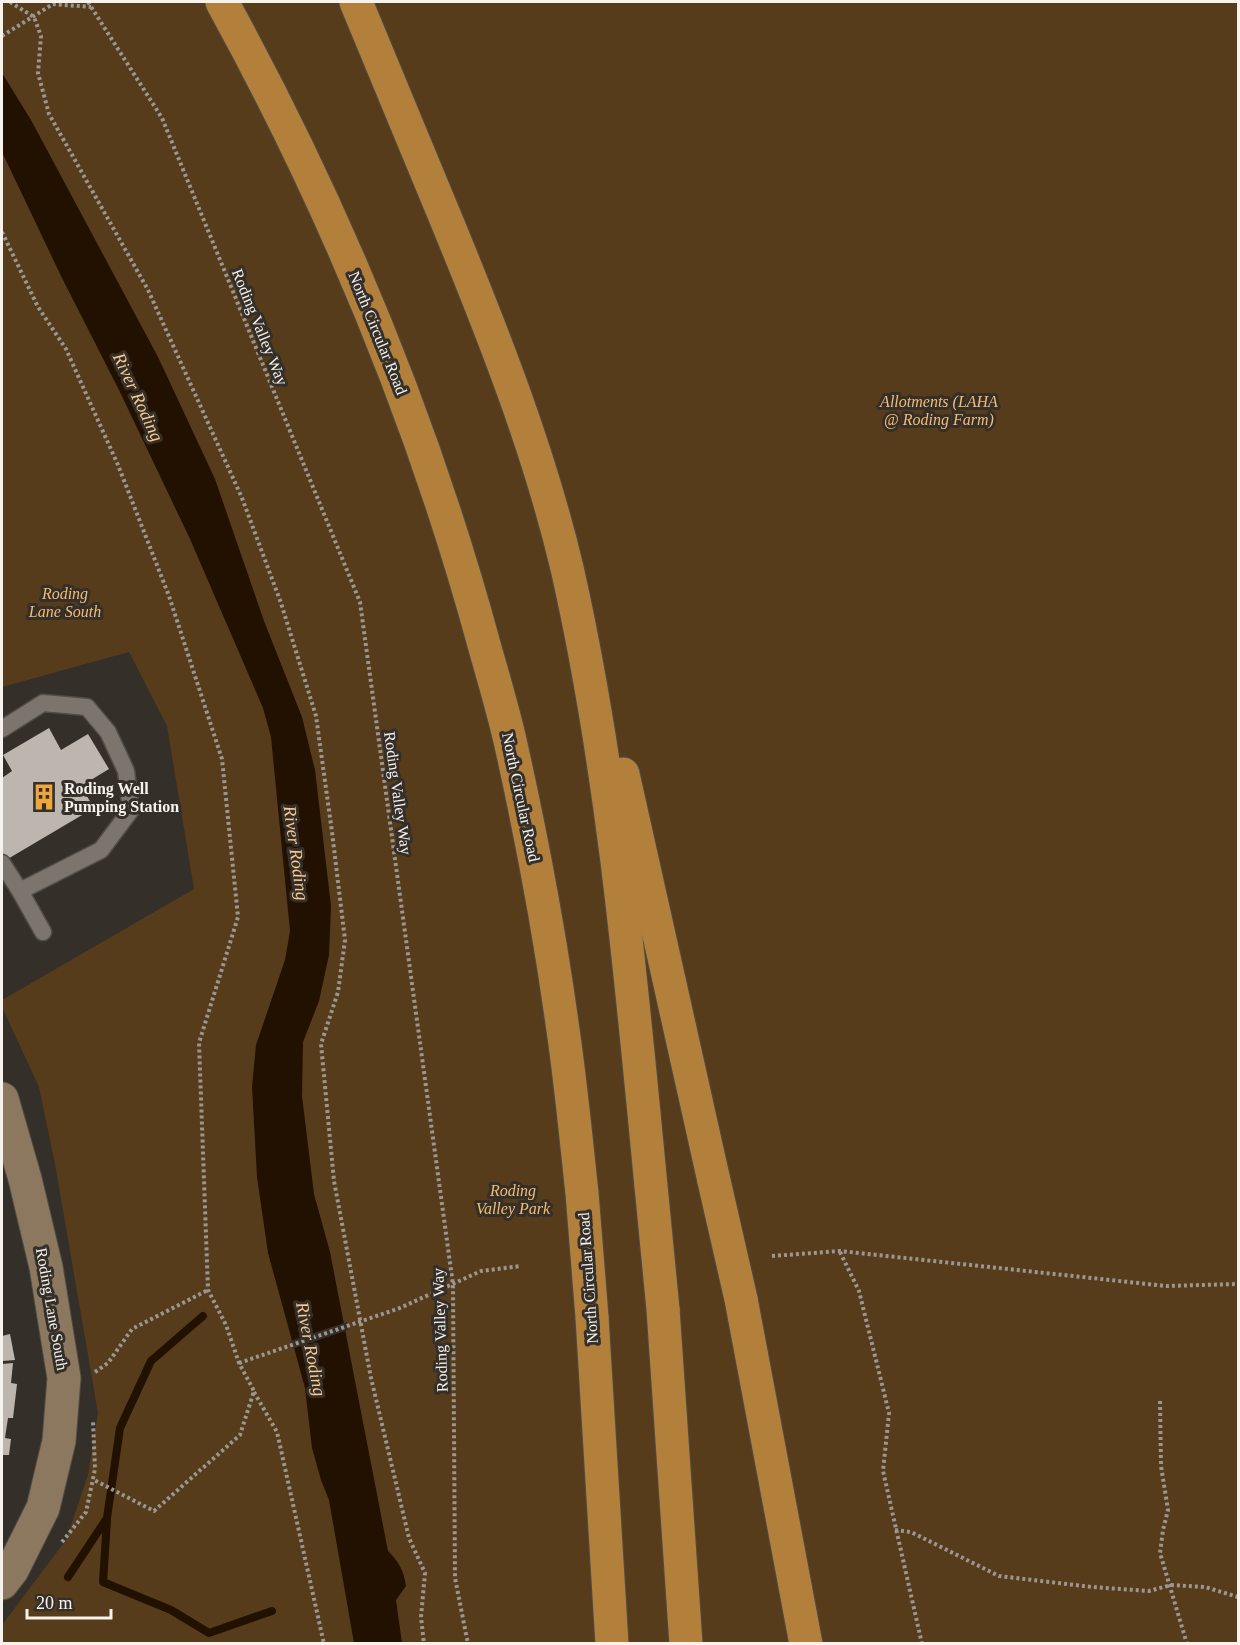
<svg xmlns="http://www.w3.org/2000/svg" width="1240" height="1645" viewBox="0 0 1240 1645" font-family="Georgia,serif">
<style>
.green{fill:#563c1b}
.water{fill:#221000}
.pier{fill:#342f29}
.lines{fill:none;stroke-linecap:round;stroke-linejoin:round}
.stream{stroke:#221000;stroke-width:8}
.building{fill:#bdb6af}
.lane-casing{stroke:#504c46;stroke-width:19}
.secondary-casing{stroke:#504c46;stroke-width:35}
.highway-casing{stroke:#504c46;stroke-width:35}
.path{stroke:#9a9691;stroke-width:4;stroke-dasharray:3 3;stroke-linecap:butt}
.lane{stroke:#7b756e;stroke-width:16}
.secondary{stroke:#8c785f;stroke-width:33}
.highway{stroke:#b3803c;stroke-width:33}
.highway-bridge-casing{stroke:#504c46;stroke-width:35;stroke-linecap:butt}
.highway-bridge{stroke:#b3803c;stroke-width:33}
.labels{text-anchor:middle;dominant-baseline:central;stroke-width:6;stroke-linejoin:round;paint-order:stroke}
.street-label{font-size:16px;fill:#f6f2ee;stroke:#342f29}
.park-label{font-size:16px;font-style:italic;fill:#f6bc71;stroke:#342f29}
.poi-label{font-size:16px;font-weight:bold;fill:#f6f2ee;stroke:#342f29;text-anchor:start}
.water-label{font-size:18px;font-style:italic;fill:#faca91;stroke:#342f29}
</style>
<rect width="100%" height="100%" fill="#342f29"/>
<polygon class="green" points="2,2 1238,2 1238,1643 2,1643 2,1625 66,1540 88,1475 98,1413 55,1164 39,1087 2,1007 2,1000 194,889 167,726 129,652 2,687"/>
<path class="water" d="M2 73 31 120 158 357 215 479 264 621 302 717 315 770 331 906 329 955 319 1001 303 1042 302 1096 314 1194 330 1252 388 1551C399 1562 404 1571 406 1586L396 1600 402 1643H354L329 1500 321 1480 312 1448 305 1388 268 1253 257 1177 252 1087 256 1045 285 960 290 931 271 737 263 708 190 539 119 390 61 276 2 152Z"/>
<polygon class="pier" points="347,1322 348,1330 292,1349 290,1341"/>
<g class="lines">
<g class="stream">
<polyline points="107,1520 103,1582 171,1610 209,1633 272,1611"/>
<polyline points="68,1577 107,1518 120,1428 151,1361 203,1316"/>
</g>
</g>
<g class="building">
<polygon points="49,728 61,750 88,734 109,769 81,786 94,808 6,860 2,852 2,778 12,771 3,755"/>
<polygon points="10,1334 15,1360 2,1361 2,1336"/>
<polygon points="13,1363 11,1383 17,1384 13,1418 8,1418 5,1438 11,1439 9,1455 2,1455 2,1364"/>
</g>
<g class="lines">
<g class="lane-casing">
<g id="lane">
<polyline points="2,729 43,703 87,707 108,732 126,771 131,810 101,850 20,891"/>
<polyline points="2,863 20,891 43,932"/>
</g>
</g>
<g class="secondary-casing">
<polyline id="secondary" points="2,1099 25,1179 46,1267 64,1378 59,1441 43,1508 12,1570 2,1583"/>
</g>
<g class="highway-casing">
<g id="highway">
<path d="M222 2C334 206 424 423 485 648 494 680 504 713 511 745 532 839 550 935 563 1030 571 1084 576 1139 582 1193"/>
<path d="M356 2C386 76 417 150 448 224 494 336 539 450 567 568 613 771 631 979 651 1186"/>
<polyline points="623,774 714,1181"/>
<polyline points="741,1299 806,1644"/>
<polyline points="663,1309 686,1644"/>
<polyline points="592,1317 612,1644"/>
</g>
</g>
<g class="path">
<polyline points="10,2 34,17 41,36 38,73 49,114 148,290 242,498 281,603 316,716 332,832 345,940 338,992 321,1044 334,1181 371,1378 409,1538 425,1573 421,1617 424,1644"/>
<polyline points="88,2 162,118 360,602 453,1285 455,1578 468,1644"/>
<polyline points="2,36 53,4 91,7"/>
<polyline points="2,232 38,307 66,349 118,465 169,596 222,759 238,917 199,1043 208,1290 226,1325 239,1363 254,1391 240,1435 154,1511 94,1480"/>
<polyline points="840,1252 859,1291 889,1413 883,1471 922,1644"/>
<polyline points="772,1256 840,1251 1166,1286 1238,1284"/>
<polyline points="239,1363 400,1308 481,1271 521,1266"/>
<polyline points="95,1372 108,1363 132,1329 208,1290"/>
<polyline points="254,1392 277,1432 324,1644"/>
<polyline points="1160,1401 1161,1466 1168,1510 1163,1530 1160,1553 1187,1644"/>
<polyline points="895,1530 911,1532 999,1576 1092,1587 1149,1591 1171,1585 1205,1587 1238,1597"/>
<polyline points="62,1542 86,1512 95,1469 93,1421"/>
</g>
<use href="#lane" class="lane"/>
<use href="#secondary" class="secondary"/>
<use href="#highway" class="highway"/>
<g class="highway-bridge-casing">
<g id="highway-bridge">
<polyline points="714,1181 741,1299"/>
<polyline points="651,1186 663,1309"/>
<polyline points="582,1193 592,1317"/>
</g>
</g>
<use href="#highway-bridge" class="highway-bridge"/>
</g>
<defs>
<g id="building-bare" transform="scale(2.07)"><path d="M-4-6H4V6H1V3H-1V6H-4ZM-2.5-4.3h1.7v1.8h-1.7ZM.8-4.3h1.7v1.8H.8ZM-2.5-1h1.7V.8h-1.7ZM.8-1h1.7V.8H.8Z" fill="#f0a63e" stroke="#342f29" stroke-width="2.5" paint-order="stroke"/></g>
</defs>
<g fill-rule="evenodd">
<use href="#building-bare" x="44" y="797"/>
</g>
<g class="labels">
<g class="street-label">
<text transform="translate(260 327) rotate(68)">Roding Valley Way</text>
<text transform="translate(378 333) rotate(68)">North Circular Road</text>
<text transform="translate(398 793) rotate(82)">Roding Valley Way</text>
<text transform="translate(521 797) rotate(78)">North Circular Road</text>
<text transform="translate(588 1278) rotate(-94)">North Circular Road</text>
<text transform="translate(52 1309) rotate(80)">Roding Lane South</text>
<text transform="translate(440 1330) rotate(-92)">Roding Valley Way</text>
</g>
<g class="park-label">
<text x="939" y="401">Allotments (LAHA<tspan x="939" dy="18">@ Roding Farm)</tspan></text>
<text x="65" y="593">Roding<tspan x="65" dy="18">Lane South</tspan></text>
<text x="513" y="1190">Roding<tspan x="513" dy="18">Valley Park</tspan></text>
</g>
<g class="poi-label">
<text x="64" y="788">Roding Well<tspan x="64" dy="18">Pumping Station</tspan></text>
</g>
<g class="water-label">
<text transform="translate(138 397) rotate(65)">River Roding</text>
<text transform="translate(296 853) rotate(82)">River Roding</text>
<text transform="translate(311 1349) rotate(79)">River Roding</text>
</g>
</g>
<rect width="1240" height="1645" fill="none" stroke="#f6f2ee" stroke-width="6"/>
<path d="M27 1609v9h84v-9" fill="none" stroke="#f6f2ee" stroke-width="3"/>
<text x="36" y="1609" font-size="18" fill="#f6f2ee" stroke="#342f29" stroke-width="4.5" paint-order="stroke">20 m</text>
</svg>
